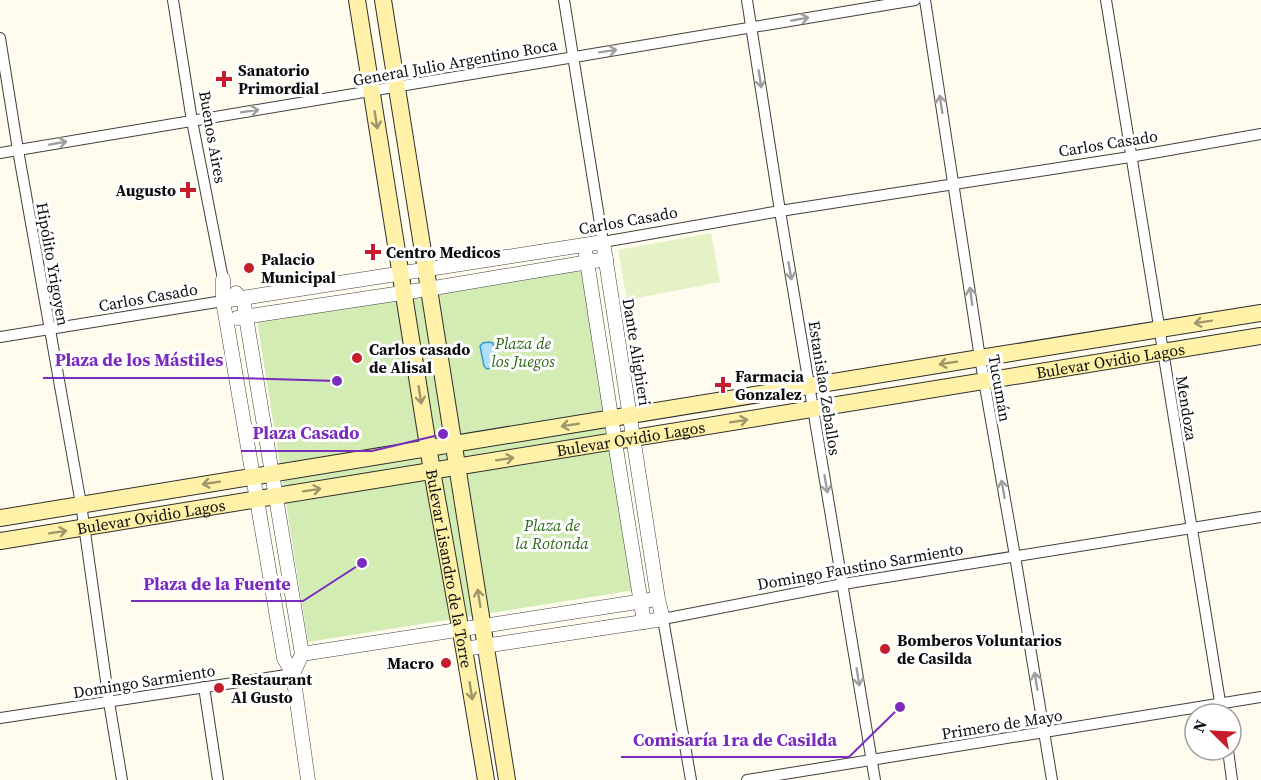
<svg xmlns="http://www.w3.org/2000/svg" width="1261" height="780" viewBox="0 0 1261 780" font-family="'Source Serif 4',serif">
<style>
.green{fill:#d3ecb4}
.pitch{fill:#e5f2c6}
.water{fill:#aee0fa;stroke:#309ad6;stroke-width:1.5}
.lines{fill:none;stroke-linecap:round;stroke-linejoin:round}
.minor-casing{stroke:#404040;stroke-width:12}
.tertiary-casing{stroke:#404040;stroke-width:15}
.secondary-casing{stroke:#2f2f2f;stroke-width:18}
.minor{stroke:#fff;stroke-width:10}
.tertiary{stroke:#fff;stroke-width:14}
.secondary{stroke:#fff2a8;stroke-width:16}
.oneway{stroke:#9e9e9e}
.oneway2{stroke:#9e966a}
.poi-dot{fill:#c61c2b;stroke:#fff;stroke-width:2}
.labels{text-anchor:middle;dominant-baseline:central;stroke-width:6;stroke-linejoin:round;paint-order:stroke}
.street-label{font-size:16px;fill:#0d0d0d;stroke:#fff}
.poi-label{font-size:16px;font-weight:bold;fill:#0d0d0d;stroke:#fff;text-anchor:start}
.park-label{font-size:16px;font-style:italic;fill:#2d6919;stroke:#fff}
.leader{fill:none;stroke:#7b2cbf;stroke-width:2}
.callout-dot{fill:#7b2cbf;stroke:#fff;stroke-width:2}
.callout-label{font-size:18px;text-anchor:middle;font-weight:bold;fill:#7b2cbf;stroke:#fff;stroke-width:6;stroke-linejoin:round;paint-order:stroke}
</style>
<rect width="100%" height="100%" fill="#fffbed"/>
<polygon class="green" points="585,267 635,590 308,642 257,320"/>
<polygon class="pitch" points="711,233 720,282 627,300 618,250"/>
<polygon class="water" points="489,342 493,343 496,364 494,367 487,369 484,366 480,346 483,343"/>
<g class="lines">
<g class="minor-casing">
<g id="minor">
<polyline points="173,0 192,121 223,279"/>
<polyline points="564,0 603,242 780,211 1130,157 1261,134"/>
<polyline points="747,0 780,211 875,780"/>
<polyline points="925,0 980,358 1015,556 1052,780"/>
<polyline points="1106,0 1222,714"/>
<polyline points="0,38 18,150 81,504 109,702 122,780"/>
<polyline points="0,153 915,0"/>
<polyline points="0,337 223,301"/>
<polyline points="204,687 218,780"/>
<polyline points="0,718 293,674"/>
<polyline points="1228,750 1232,780"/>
<polyline points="691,780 663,619 843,584 1261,517"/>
<polyline points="747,780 1261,697"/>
</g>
</g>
<g class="tertiary-casing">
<g id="tertiary">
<polyline points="586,255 615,442 644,622"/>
<polyline points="223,279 223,301 284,658 293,674 308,780"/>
<polyline points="236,293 244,303 246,317 302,654 293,674"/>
<polyline points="223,301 603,242 658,599 663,619 464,649"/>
<polyline points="237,318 428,289 606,259"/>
<polyline points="302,654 650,600"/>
</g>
</g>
<g class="secondary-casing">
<g id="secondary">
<path id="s1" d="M357 0 432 471 464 649 486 780"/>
<polyline points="383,0 507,780"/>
<polyline points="0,518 980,358 1261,313"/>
<path id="s2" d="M0 541 1261 336"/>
</g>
</g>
<use href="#minor" class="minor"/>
<use href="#tertiary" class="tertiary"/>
<use href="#secondary" class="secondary"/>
</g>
<defs><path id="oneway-shaft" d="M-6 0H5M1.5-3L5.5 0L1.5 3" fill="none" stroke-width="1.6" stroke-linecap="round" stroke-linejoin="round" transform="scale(1.5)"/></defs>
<g class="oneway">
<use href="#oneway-shaft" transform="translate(800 19) rotate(-10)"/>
<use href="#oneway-shaft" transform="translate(608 51) rotate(-9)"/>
<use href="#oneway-shaft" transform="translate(760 79) rotate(81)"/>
<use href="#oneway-shaft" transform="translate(941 104) rotate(-99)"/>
<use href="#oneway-shaft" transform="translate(250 111) rotate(-9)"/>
<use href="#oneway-shaft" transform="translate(58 143) rotate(-10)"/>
<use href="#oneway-shaft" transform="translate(790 271) rotate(80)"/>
<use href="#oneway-shaft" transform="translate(971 296) rotate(-98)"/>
<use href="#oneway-shaft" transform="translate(826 484) rotate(80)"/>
<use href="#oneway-shaft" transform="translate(1003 489) rotate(-100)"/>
<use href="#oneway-shaft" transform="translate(858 677) rotate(81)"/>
<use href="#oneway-shaft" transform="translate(1036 681) rotate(-99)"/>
</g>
<g class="oneway2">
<use href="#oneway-shaft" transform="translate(376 120) rotate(81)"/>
<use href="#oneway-shaft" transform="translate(1203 322) rotate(171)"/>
<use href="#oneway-shaft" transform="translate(948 363) rotate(171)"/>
<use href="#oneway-shaft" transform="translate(420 395) rotate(81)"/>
<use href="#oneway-shaft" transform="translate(739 421) rotate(-9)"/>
<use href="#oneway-shaft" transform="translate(570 425) rotate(171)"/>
<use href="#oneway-shaft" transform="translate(505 459) rotate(-9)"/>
<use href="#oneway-shaft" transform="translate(211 483) rotate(171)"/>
<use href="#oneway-shaft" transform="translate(312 490) rotate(-9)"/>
<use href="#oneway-shaft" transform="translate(58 532) rotate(-9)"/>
<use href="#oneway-shaft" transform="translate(479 598) rotate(-99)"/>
<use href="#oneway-shaft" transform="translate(471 691) rotate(81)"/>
</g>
<g class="poi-dot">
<path d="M221 70h6v6h6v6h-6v6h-6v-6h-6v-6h6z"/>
<path d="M185 181h6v6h6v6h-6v6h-6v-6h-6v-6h6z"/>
<path d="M370 243h6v6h6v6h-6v6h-6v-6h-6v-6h6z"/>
<circle cx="249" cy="268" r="6"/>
<circle cx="357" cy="358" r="6"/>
<path d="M720 376h6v6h6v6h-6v6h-6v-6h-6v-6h6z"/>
<circle cx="885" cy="649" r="6"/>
<circle cx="446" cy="663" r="6"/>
<circle cx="219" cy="688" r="6"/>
</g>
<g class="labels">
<g class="street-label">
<text transform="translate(455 62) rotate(-10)">General Julio Argentino Roca</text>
<text transform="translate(213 137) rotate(80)">Buenos Aires</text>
<text transform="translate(1108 143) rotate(-9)">Carlos Casado</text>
<text transform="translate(628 220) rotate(-10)">Carlos Casado</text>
<text transform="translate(53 264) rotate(80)">Hipólito Yrigoyen</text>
<text transform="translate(148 297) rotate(-10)">Carlos Casado</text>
<text transform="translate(637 352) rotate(81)">Dante Alighieri</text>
<text stroke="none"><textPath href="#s2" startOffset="1125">Bulevar Ovidio Lagos</textPath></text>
<text transform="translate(825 388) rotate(81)">Estanislao Zeballos</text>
<text transform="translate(1000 388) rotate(80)">Tucumán</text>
<text transform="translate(1187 408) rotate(81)">Mendoza</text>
<text stroke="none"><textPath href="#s2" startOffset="639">Bulevar Ovidio Lagos</textPath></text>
<text stroke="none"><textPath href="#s2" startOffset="153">Bulevar Ovidio Lagos</textPath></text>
<text transform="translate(860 566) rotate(-10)">Domingo Faustino Sarmiento</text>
<text stroke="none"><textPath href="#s1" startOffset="576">Bulevar Lisandro de la Torre</textPath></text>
<text transform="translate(144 681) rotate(-9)">Domingo Sarmiento</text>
<text transform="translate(1002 724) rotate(-9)">Primero de Mayo</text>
</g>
<g class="poi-label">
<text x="238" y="70">Sanatorio<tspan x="238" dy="18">Primordial</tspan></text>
<text x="176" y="190" text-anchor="end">Augusto</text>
<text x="386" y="252">Centro Medicos</text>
<text x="261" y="259">Palacio<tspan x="261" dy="18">Municipal</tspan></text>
<text x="369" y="349">Carlos casado<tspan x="369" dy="18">de Alisal</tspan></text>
<text x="735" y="376">Farmacia<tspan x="735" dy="18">Gonzalez</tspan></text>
<text x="897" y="640">Bomberos Voluntarios<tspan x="897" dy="18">de Casilda</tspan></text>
<text x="434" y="663" text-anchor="end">Macro</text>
<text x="231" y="679">Restaurant<tspan x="231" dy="18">Al Gusto</tspan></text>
</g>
<g class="park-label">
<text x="523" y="343">Plaza de<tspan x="523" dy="18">los Juegos</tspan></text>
<text x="552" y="525">Plaza de<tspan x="552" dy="18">la Rotonda</tspan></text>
</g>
</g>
<path class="leader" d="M337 381L235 378H43M443 434L372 451H241M362 563L303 601H131M900 707L849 757H621"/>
<g class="callout-dot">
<circle cx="337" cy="381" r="6"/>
<circle cx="443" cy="434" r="6"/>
<circle cx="362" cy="563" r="6"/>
<circle cx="900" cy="707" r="6"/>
</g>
<g class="callout-label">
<text x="139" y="366">Plaza de los Mástiles</text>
<text x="306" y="439">Plaza Casado</text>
<text x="217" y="590">Plaza de la Fuente</text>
<text x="735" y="746">Comisaría 1ra de Casilda</text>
</g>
<g transform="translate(1213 732) rotate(294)"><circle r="28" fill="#ffffff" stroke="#9e9e9e" stroke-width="1.5"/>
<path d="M0-4.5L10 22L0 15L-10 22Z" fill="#c61c2b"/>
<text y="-9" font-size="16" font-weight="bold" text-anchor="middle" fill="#0d0d0d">N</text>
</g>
</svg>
